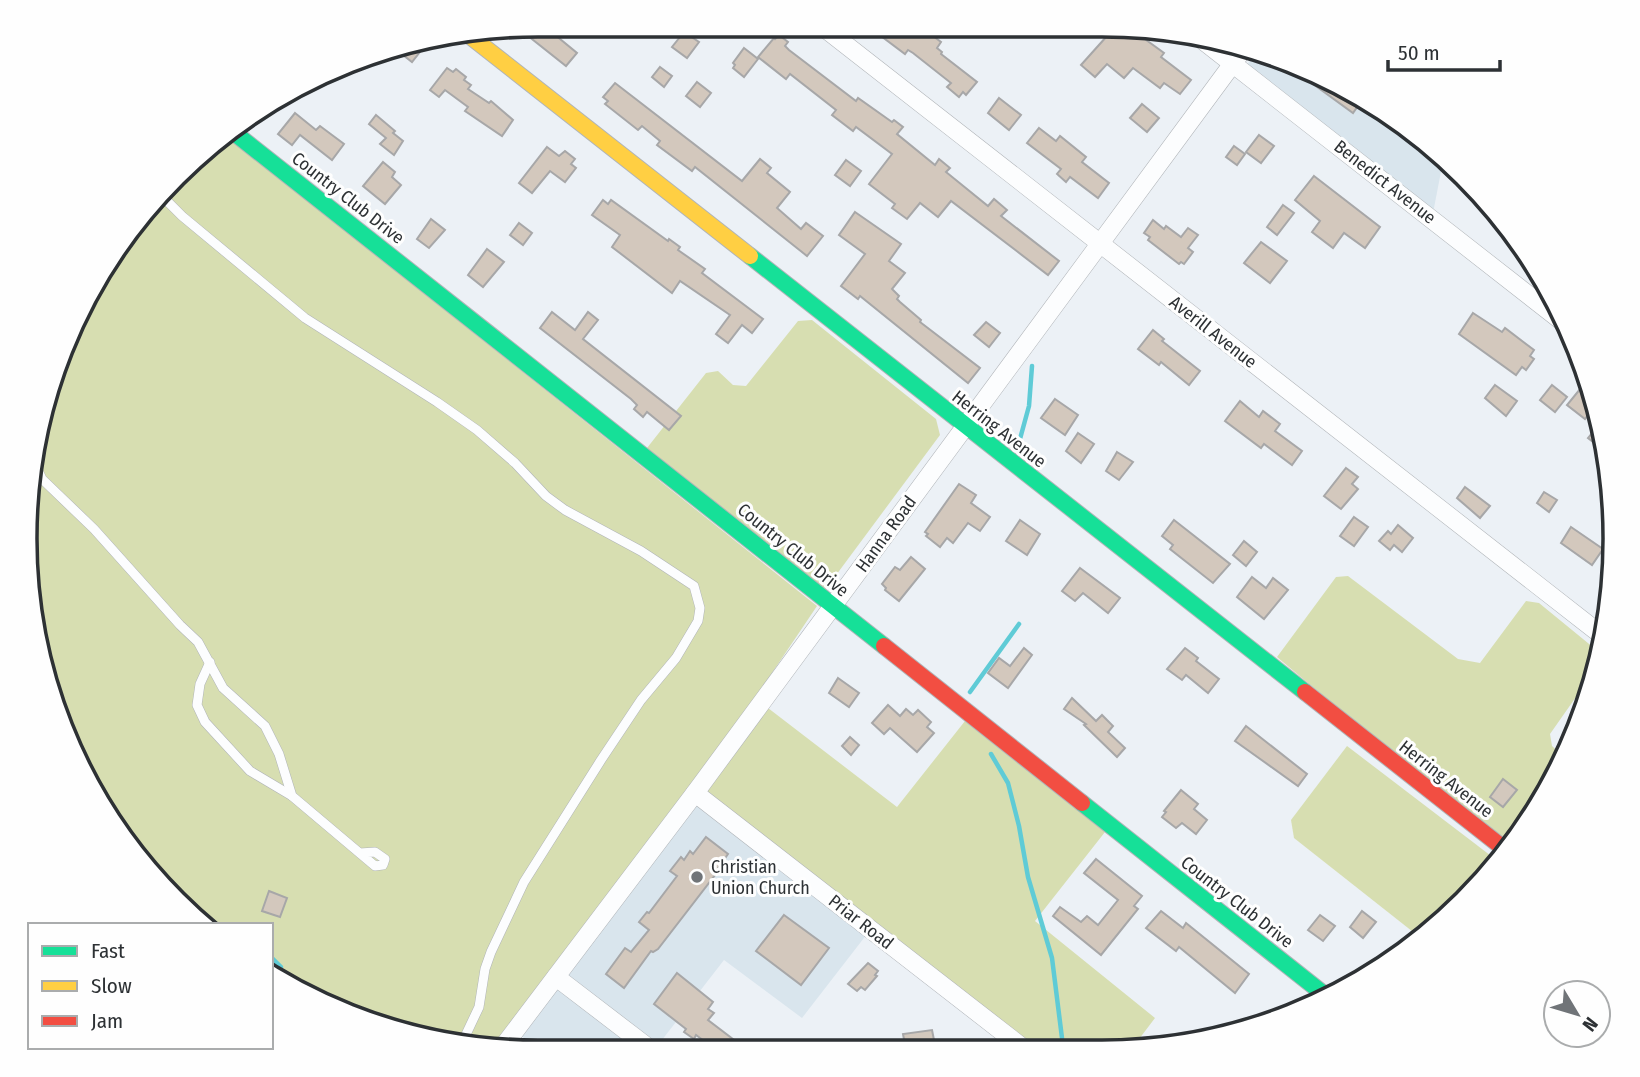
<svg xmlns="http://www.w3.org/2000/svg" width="1640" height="1077" viewBox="0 0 1640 1077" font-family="'Fira Sans Condensed',sans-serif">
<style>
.built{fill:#d9e5ed}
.green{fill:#d7deb1}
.water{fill:#5fcbd6}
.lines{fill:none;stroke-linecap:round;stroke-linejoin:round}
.stream{stroke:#5fcbd6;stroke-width:4.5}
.building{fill:#d3c8bd;stroke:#a7a7a8;stroke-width:2}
.lane-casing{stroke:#b0b4b8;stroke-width:10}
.street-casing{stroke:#b0b4b8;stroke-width:19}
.fast-casing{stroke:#b0b4b8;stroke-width:18}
.slow-casing{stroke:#b0b4b8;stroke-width:18}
.jam-casing{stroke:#b0b4b8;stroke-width:18}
.lane{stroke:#fcfdfe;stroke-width:9}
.street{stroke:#fcfdfe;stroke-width:18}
.fast{stroke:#16e098;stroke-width:16}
.slow{stroke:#ffcf43;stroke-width:16}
.jam{stroke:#f24e42;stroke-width:16}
.poi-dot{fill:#707478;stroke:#fefefe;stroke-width:2.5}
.labels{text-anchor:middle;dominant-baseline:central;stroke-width:6;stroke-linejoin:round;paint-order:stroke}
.street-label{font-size:18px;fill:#2d3134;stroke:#fefefe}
.poi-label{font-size:18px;fill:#2d3134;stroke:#fefefe;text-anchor:start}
.rim{fill:none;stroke:#2d3134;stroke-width:3.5}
</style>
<rect width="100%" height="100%" fill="#ecf1f6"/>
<g class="built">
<polygon points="1254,55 1328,77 1441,152 1444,156 1433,213 1246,66"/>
<polygon points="692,782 874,925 802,1018 724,960 655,1049 537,1048 508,1026"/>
</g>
<g class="green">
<polygon points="226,136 817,606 753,701 492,1048 471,1048 312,1000 271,973 271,925 199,925 94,796 42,671 26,505 63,342 131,225"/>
<polygon points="812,320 936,419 940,435 825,590 647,448 706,373 718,371 733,385 746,386 798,321"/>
<polygon points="1348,576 1458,659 1480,663 1526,601 1539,603 1594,648 1597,667 1550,734 1552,746 1564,757 1546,796 1508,850 1277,657 1336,577"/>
<polygon points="768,708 897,807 965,721 1105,832 1035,921 1155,1018 1130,1051 1031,1051 706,792"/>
<polygon points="1347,746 1499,862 1488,878 1422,939 1294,838 1291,820"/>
</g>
<polygon class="water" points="274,966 281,967 288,972 329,1005 312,1000 271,973 271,968"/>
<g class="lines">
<g class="stream">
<polyline points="1017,450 1029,406 1032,366"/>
<polyline points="970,692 1019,624"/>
<polyline points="991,754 1008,783 1019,826 1028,877 1052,958 1062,1038"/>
<polyline points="271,957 281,967"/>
</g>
</g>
<g class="building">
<polygon points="543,25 577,53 566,66 518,28"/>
<polygon points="869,27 908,27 915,32 921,27 941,42 937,48 942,52 941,54 977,82 966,95 963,92 959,97 947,87 951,83 913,53 908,50 905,54"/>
<polygon points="1097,28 1131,29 1164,53 1161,57 1191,80 1180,94 1164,83 1160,88 1133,68 1124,78 1107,64 1095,77 1081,65 1107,36"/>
<polygon points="684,32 699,42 687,58 672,47"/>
<polygon points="779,35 788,42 785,46 789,50 856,101 858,98 892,122 894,120 903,127 897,134 935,165 939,159 950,168 946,172 988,206 994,199 1007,210 1001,216 1059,261 1048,275 951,201 938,217 920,203 907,219 892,208 895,204 869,184 892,154 856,127 853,131 832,115 836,110 790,74 786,79 758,57 774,38 775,39"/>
<polygon points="427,43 412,62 394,48"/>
<polygon points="744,48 758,59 744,77 733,68 735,65 733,63"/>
<polygon points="1292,66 1328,77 1362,100 1353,113 1291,68"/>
<polygon points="660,67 672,76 664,87 652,77"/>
<polygon points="447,68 453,72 456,69 466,77 464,80 471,85 468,89 489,103 491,101 513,120 502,136 465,111 468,107 445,90 439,97 430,90"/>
<polygon points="697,82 711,93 700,107 686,96"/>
<polygon points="615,83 742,181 760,159 771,168 767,173 790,192 777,208 801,229 806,223 823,236 807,256 695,167 692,171 657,145 660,141 642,126 638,130 605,104 608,101 603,97"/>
<polygon points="999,98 1021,115 1009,130 988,113"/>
<polygon points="1142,104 1159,118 1147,132 1130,118"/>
<polygon points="295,113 316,130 320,126 344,144 332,160 300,135 292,145 278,134"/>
<polygon points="376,115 395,131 393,133 403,141 394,155 380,144 386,138 369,124"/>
<polygon points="1039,128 1056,141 1060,136 1086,157 1082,162 1109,183 1098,198 1070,177 1066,182 1057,174 1061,169 1027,143"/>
<polygon points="1259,135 1274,146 1261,163 1246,152"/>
<polygon points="1234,146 1245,154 1237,165 1226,157"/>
<polygon points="547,147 559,156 565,151 575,159 571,164 576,168 565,182 550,171 532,193 519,183"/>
<polygon points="846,160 861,171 850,186 835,175"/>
<polygon points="383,162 395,172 392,177 401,185 385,204 363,186"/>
<polygon points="1314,176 1380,227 1365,248 1344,233 1333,248 1312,232 1320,221 1295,200"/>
<polygon points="603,200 608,204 611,200 668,241 669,239 680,247 678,250 705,269 702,273 763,319 752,333 742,325 728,343 716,334 730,315 680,281 672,293 612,247 620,235 592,215"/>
<polygon points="1283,205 1294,213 1277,235 1267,227"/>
<polygon points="855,212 901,244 889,261 905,273 892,289 899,296 897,299 900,302 921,320 920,322 980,368 968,383 860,296 858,299 841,286 865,254 839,235"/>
<polygon points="431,219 445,230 429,248 417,239"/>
<polygon points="1153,220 1164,229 1166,226 1181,237 1188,228 1198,235 1188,248 1193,252 1184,264 1181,262 1179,264 1148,240 1150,237 1144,233"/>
<polygon points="519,223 532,233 523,245 510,235"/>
<polygon points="1261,242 1287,261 1270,283 1244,263"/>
<polygon points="487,249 504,262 483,287 468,275"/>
<polygon points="552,312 575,330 588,312 598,320 583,339 681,416 669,430 647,412 643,417 634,409 637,405 631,399 540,328"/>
<polygon points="1473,313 1502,332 1505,328 1534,350 1530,356 1534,359 1526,370 1522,367 1516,375 1459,334"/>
<polygon points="986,322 1000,333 989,347 974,335"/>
<polygon points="1153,330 1164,339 1162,341 1200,371 1189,385 1161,362 1159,365 1138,349"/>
<polygon points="1585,383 1591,388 1597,403 1585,419 1567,405"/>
<polygon points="1495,385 1517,401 1506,416 1485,398"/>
<polygon points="1552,385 1567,397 1555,412 1540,400"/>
<polygon points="1055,399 1078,415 1065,435 1041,418"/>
<polygon points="1240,401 1259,417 1263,411 1280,424 1275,431 1302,451 1292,465 1264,444 1261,448 1225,421"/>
<polygon points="1601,422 1602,431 1606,452 1588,438"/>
<polygon points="1078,433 1094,444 1081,463 1066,451"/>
<polygon points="1117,452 1133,462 1119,480 1106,471"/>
<polygon points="1346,468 1358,477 1352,484 1358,489 1341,509 1324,496"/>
<polygon points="959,484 976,495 971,503 990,517 980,531 968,523 953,543 947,538 940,547 926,536 928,534 925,532"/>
<polygon points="1465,487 1490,506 1480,518 1457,498"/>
<polygon points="1544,492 1557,500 1549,512 1537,503"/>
<polygon points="1354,517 1368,527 1354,546 1340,536"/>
<polygon points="1020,520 1040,534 1027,555 1006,541"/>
<polygon points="1174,520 1230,564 1213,583 1170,549 1173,545 1162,536"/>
<polygon points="1398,525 1413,538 1402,552 1394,545 1390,550 1379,541 1388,531 1391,534"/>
<polygon points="1571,527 1603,549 1592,565 1561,543"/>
<polygon points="1244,541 1257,552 1246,566 1233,555"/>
<polygon points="911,557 925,569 899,601 885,590 886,588 882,584 895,567 900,570"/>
<polygon points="1080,568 1120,598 1108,613 1083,593 1075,601 1062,591"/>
<polygon points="1252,577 1266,588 1273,578 1288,590 1264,619 1237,597"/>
<polygon points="1024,648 1032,655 1008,688 988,673 999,658 1010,666"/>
<polygon points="1185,648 1198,658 1196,661 1219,679 1208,693 1186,675 1182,680 1167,669"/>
<polygon points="838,678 859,693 849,707 829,693"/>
<polygon points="1072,698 1096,721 1102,715 1113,726 1108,732 1125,748 1117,757 1084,725 1086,724 1064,709"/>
<polygon points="888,705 900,716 906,709 913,715 918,710 931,722 927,727 934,733 917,752 890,728 884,734 872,723"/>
<polygon points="1246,726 1307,774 1298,786 1235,741"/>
<polygon points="850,737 859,745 851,755 842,746"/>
<polygon points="1503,779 1517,790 1503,807 1490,797"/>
<polygon points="1181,790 1198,804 1194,809 1207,820 1196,834 1182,823 1176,828 1162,817 1166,812 1164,811"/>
<polygon points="706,837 728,854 714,874 715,875 658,949 653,952 651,951 624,988 606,974 625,948 631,952 649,930 639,922 647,912 649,913 677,876 670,871 681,857 684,860 690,851 693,854"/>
<polygon points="1096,859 1142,896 1134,906 1138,909 1101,955 1053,916 1060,907 1081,922 1087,916 1098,925 1118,900 1084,873"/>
<polygon points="269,891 287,898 280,917 262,911"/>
<polygon points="1161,911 1183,928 1186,923 1249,974 1235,993 1179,947 1176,951 1146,928"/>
<polygon points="1362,911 1376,922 1363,938 1350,927"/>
<polygon points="784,915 829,948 801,985 756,951"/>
<polygon points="1320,915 1335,926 1323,941 1308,930"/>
<polygon points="868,963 878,971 875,975 877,976 865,990 861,987 857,991 848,984"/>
<polygon points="677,973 713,1002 708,1009 714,1013 708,1020 746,1049 715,1049 696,1035 694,1039 684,1032 686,1029 654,1004"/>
<polygon points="932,1030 936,1050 906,1050 903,1034"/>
</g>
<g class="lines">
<g class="lane-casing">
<g id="lane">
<polyline points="162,196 182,216 305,318 437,402 477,430 515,463 546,496 565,510 641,551 694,586 700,608 698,621 676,658 641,700 601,760 524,882 491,952 485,969 479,1007 461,1045"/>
<polyline points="35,464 42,479 94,529 180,625 198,642 223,688 265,726 279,754 292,796 375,866 383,865 385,859 375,852 360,853"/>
<polyline points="210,662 200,684 197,705 205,722 250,771 292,796"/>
</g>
</g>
<g class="street-casing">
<g id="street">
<polyline points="823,27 1604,637"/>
<polyline points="1201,39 1568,326"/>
<polyline points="695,793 1027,1051"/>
<polyline points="556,977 650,1049"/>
<polyline points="502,1048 695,793 1242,51"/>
</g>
</g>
<g class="fast-casing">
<g id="fast">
<polyline points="232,131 884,646"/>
<polyline points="750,256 1305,692"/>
<polyline points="1082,803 1330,999"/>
</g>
</g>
<g class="slow-casing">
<polyline id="slow" points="470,36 750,256"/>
</g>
<g class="jam-casing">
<g id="jam">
<polyline points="884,646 1082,803"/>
<polyline points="1305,692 1507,851"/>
</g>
</g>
<use href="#lane" class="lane"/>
<use href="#street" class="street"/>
<use href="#fast" class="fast"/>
<use href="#slow" class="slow"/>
<use href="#jam" class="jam"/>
</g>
<circle class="poi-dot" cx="697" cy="877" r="7"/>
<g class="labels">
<g class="street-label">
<text transform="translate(1385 182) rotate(38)">Benedict Avenue</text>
<text transform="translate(348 198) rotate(38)">Country Club Drive</text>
<text transform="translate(1213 332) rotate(38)">Averill Avenue</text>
<text transform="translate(999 429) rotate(38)">Herring Avenue</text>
<text transform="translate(886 534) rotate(-54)">Hanna Road</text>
<text transform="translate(793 550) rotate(39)">Country Club Drive</text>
<text transform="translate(1446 779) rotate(38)">Herring Avenue</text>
<text transform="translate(1237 902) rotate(38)">Country Club Drive</text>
<text transform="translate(861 922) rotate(38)">Priar Road</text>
</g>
<g class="poi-label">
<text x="711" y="867">Christian<tspan x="711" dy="21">Union Church</tspan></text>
</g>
</g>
<path d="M0 0H1640V1077H0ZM538 37H1102A501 501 0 0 1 1603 538V539A501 501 0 0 1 1102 1040H538A501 501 0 0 1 37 539V538A501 501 0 0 1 538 37Z" fill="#fefefe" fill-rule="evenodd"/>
<path class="rim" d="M538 37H1102A501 501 0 0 1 1603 538V539A501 501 0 0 1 1102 1040H538A501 501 0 0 1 37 539V538A501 501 0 0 1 538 37Z"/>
<rect x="28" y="923" width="245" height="126" fill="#fefefe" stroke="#aaacad" stroke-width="2"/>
<rect x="42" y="946" width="35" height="10" fill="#16e098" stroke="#aaacad" stroke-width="2"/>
<text x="91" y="958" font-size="21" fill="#2d3134">Fast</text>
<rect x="42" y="981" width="35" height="10" fill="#ffcf43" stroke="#aaacad" stroke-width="2"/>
<text x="91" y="993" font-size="21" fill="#2d3134">Slow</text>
<rect x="42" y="1016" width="35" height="10" fill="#f24e42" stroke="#aaacad" stroke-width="2"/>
<text x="91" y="1028" font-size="21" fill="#2d3134">Jam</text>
<g transform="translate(1577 1014) rotate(128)"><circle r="33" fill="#fefefe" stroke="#aaacad" stroke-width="2"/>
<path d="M0-5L12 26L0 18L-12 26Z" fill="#707478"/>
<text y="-10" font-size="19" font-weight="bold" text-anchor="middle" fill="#2d3134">N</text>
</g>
<path d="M1388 60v10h112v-10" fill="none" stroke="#2d3134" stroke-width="3.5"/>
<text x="1398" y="60" font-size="21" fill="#2d3134" stroke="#fefefe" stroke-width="5" paint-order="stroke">50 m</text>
</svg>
